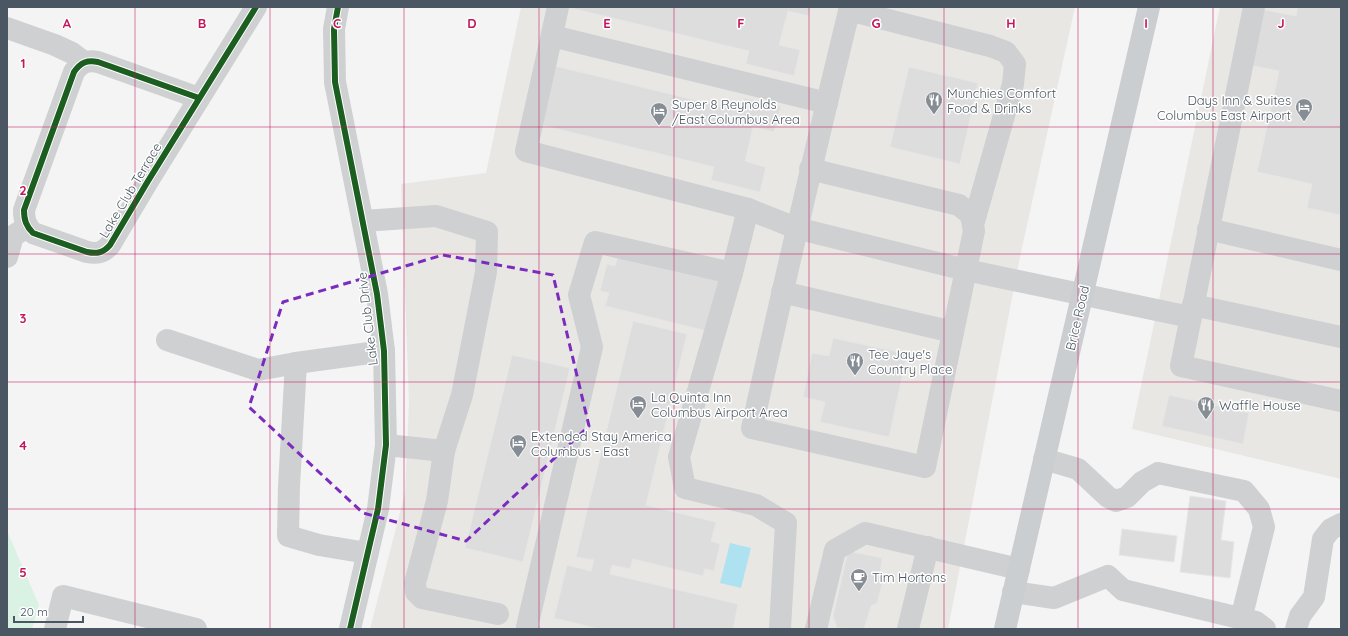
<svg xmlns="http://www.w3.org/2000/svg" width="1348" height="636" viewBox="0 0 1348 636" font-family="Quicksand,sans-serif">
<style>
.commercial{fill:#e8e7e3}
.green{fill:#d9f2e3}
.water{fill:#aee2f0}
.building{fill:#ddddde;stroke:#e5e6e7}
.lines{fill:none;stroke-linecap:round;stroke-linejoin:round}
.minor{stroke:#ced0d2;stroke-width:22}
.major{stroke:#caced1;stroke-width:22}
.cycleway-casing{stroke:#fff;stroke-width:8}
.cycleway{stroke:#1b5e20;stroke-width:6}
.marked{fill:none;stroke:#7b2cbf;stroke-width:3;stroke-dasharray:8 5;stroke-linejoin:round}
.grid{fill:none;stroke:#c2185b;stroke-width:1;stroke-opacity:0.55}
.labels{text-anchor:middle;dominant-baseline:central;stroke-width:3;stroke-linejoin:round;paint-order:stroke}
.poi-label{font-size:13px;fill:#4a5661;stroke:#fff;text-anchor:start}
.street-label{font-size:13px;fill:#4a5661;stroke:#fff}
.grid-label{font-size:13px;text-anchor:middle;font-weight:bold;fill:#c2185b;stroke:#fff;stroke-width:3;stroke-linejoin:round;paint-order:stroke}
</style>
<rect width="100%" height="100%" fill="#f4f4f4"/>
<g class="commercial">
<polygon points="521,7 1075,7 1020,257 948,629 370,629 405,493 409,402 401,184 486,173"/>
<polygon points="1220,7 1341,7 1341,479 1132,429"/>
</g>
<polygon class="green" points="7,531 39,605 32,629 7,629"/>
<polygon class="water" points="730,543 751,548 741,588 720,583"/>
<g class="building">
<polygon points="567,7 811,7 809,16 788,11 779,45 800,50 794,76 746,64 749,51"/>
<polygon points="1298,7 1341,7 1341,215 1307,208 1312,184 1257,172 1279,71 1249,65 1261,9 1296,16"/>
<polygon points="551,65 740,111 744,98 781,106 774,132 753,127 745,161 766,167 760,192 711,180 714,167 537,124"/>
<polygon points="909,67 978,83 960,164 890,147"/>
<polygon points="618,255 720,279 707,331 605,306 609,293 600,291 607,264 615,266"/>
<polygon points="633,321 687,334 646,505 716,522 711,541 720,544 714,571 705,569 703,576 633,559 630,569 612,565 610,574 738,604 733,629 599,629 554,618 567,565 591,571 594,560 576,557"/>
<polygon points="833,338 907,354 889,437 820,422 825,402 803,397 812,353 829,356"/>
<polygon points="512,355 570,368 523,562 465,548"/>
<polygon points="1169,395 1249,413 1243,444 1162,426"/>
<polygon points="1190,496 1226,501 1221,540 1234,542 1230,578 1180,572"/>
<polygon points="1122,529 1177,536 1174,562 1119,555"/>
<polygon points="848,551 882,558 880,575 883,581 877,603 871,606 864,629 837,628 833,616"/>
</g>
<g class="lines">
<g class="minor">
<polyline points="338,7 334,29 335,82 377,294 384,351 386,445 378,509 350,629"/>
<polyline points="558,7 526,151 748,209 796,228 966,270 1190,317"/>
<polyline points="1254,7 1181,366 1341,401"/>
<polyline points="849,10 990,46 1006,52 1015,64 1013,84 973,225"/>
<polyline points="7,28 55,45 72,53 84,62"/>
<polyline points="552,36 827,103"/>
<path d="M199 98 98 62C87 60 81 62 74 72L24 210C24 220 26 226 33 233L87 252C97 254 103 253 110 245L148 181 256 7"/>
<path d="M810 169 959 205 971 215 974 231 925 467 752 428C783 287 816 147 850 7"/>
<polyline points="748,209 732,273 679,457 685,488 756,505 786,523 780,629"/>
<polyline points="363,221 436,216 487,232 486,272 462,395 444,451 386,445"/>
<polyline points="1208,229 1341,260"/>
<polyline points="7,257 13,236 27,227"/>
<polyline points="782,292 953,332"/>
<polyline points="1193,305 1341,337"/>
<polyline points="167,340 258,370 296,363 289,486 288,536 319,545 367,553"/>
<polyline points="296,363 384,351"/>
<polyline points="444,451 437,501 415,583 416,592 422,598 498,614"/>
<polyline points="1044,459 1078,469 1108,497 1116,501 1127,497 1142,482 1158,473 1244,491 1259,509 1264,527 1241,619"/>
<polyline points="1013,592 1054,598 1108,576 1123,590 1256,622 1265,629"/>
<polyline points="55,629 63,596 196,629"/>
<polyline points="529,629 527,627 592,347 579,295 595,242 732,273"/>
<polyline points="816,629 835,550 865,533 1019,569"/>
<polyline points="908,629 928,547"/>
<polyline points="1296,629 1300,616 1314,597 1323,539 1331,529 1341,524"/>
</g>
<polyline class="major" points="1005,629 1149,7"/>
<g class="cycleway-casing">
<g id="cycleway">
<polyline points="338,7 334,29 335,82 377,294 384,351 386,445 378,509 350,629"/>
<path d="M199 98 98 62C87 60 81 62 74 72L24 210C24 220 26 226 33 233L87 252C97 254 103 253 110 245L148 181 256 7"/>
</g>
</g>
<use href="#cycleway" class="cycleway"/>
</g>
<path class="marked" d="M443 255 553 275 589 426 466 541 363 513 249 407 283 302Z"/>
<path class="grid" d="M135 7V629M270 7V629M404 7V629M539 7V629M674 7V629M809 7V629M944 7V629M1078 7V629M1213 7V629M7 127H1341M7 254H1341M7 382H1341M7 509H1341"/>
<defs>
<g id="restaurant-pin" transform="scale(0.9)"><path d="M0 17L-7.5 6A9.5 9.5 0 1 1 7.5 6Z" fill="#868d94" stroke="#fff"/><path d="M-5-6h1v4h1v-4h1v4h1v-4h1v5L-1.5 .5V6h-2V.5L-5-1ZM5-6V6H3V1.5H1.5Q1.5-4 5-6Z" fill="#fff"/></g>
<g id="hotel-pin" transform="scale(0.9)"><path d="M0 17L-7.5 6A9.5 9.5 0 1 1 7.5 6Z" fill="#868d94" stroke="#fff"/><path d="M-6-4.5h1.5V1H6V5H4.5V3h-9V5H-6ZM-4 0a1.8 1.8 0 1 1 3.6 0ZM.5 0V-2.5h3Q6-2.5 6 0Z" fill="#fff"/></g>
<g id="cafe-pin" transform="scale(0.9)"><path d="M0 17L-7.5 6A9.5 9.5 0 1 1 7.5 6Z" fill="#868d94" stroke="#fff"/><path d="M-5.5-4.5H6V0H3Q3 3.5 0 3.5H-2.5Q-5.5 3.5-5.5 0ZM3-3.2v2h1.7v-2ZM-6 4.5H4V6H-6Z" fill="#fff"/></g>
</defs>
<g fill-rule="evenodd">
<use href="#restaurant-pin" x="934" y="100"/>
<use href="#hotel-pin" x="1304" y="107"/>
<use href="#hotel-pin" x="659" y="111"/>
<use href="#restaurant-pin" x="855" y="361"/>
<use href="#hotel-pin" x="638" y="404"/>
<use href="#restaurant-pin" x="1206" y="405"/>
<use href="#hotel-pin" x="518" y="443"/>
<use href="#cafe-pin" x="859" y="577"/>
</g>
<g class="labels">
<g class="poi-label">
<text x="947" y="93">Munchies Comfort<tspan x="947" dy="15">Food &amp; Drinks</tspan></text>
<text x="1291" y="100" text-anchor="end">Days Inn &amp; Suites<tspan x="1291" dy="15">Columbus East Airport</tspan></text>
<text x="672" y="104">Super 8 Reynolds<tspan x="672" dy="15">/East Columbus Area</tspan></text>
<text x="868" y="354">Tee Jaye's<tspan x="868" dy="15">Country Place</tspan></text>
<text x="651" y="397">La Quinta Inn<tspan x="651" dy="15">Columbus Airport Area</tspan></text>
<text x="1219" y="405">Waffle House</text>
<text x="531" y="436">Extended Stay America<tspan x="531" dy="15">Columbus - East</tspan></text>
<text x="872" y="577">Tim Hortons</text>
</g>
<g class="street-label">
<text transform="translate(130 190) rotate(-59)">Lake Club Terrace</text>
<text transform="translate(1077 318) rotate(-77)">Brice Road</text>
<text transform="translate(367 319) rotate(-97)">Lake Club Drive</text>
</g>
</g>
<g class="grid-label">
<text x="67" y="28">A</text>
<text x="202" y="28">B</text>
<text x="337" y="28">C</text>
<text x="472" y="28">D</text>
<text x="607" y="28">E</text>
<text x="741" y="28">F</text>
<text x="876" y="28">G</text>
<text x="1011" y="28">H</text>
<text x="1146" y="28">I</text>
<text x="1281" y="28">J</text>
<text x="23" y="68">1</text>
<text x="23" y="195">2</text>
<text x="23" y="323">3</text>
<text x="23" y="450">4</text>
<text x="23" y="577">5</text>
</g>
<rect width="1348" height="636" fill="none" stroke="#4a5661" stroke-width="16"/>
<path d="M14 616v6h69v-6" fill="none" stroke="#4a5661" stroke-width="2"/>
<text x="20" y="616" font-size="12" fill="#4a5661" stroke="#ffffff" stroke-width="3" paint-order="stroke">20 m</text>
</svg>
